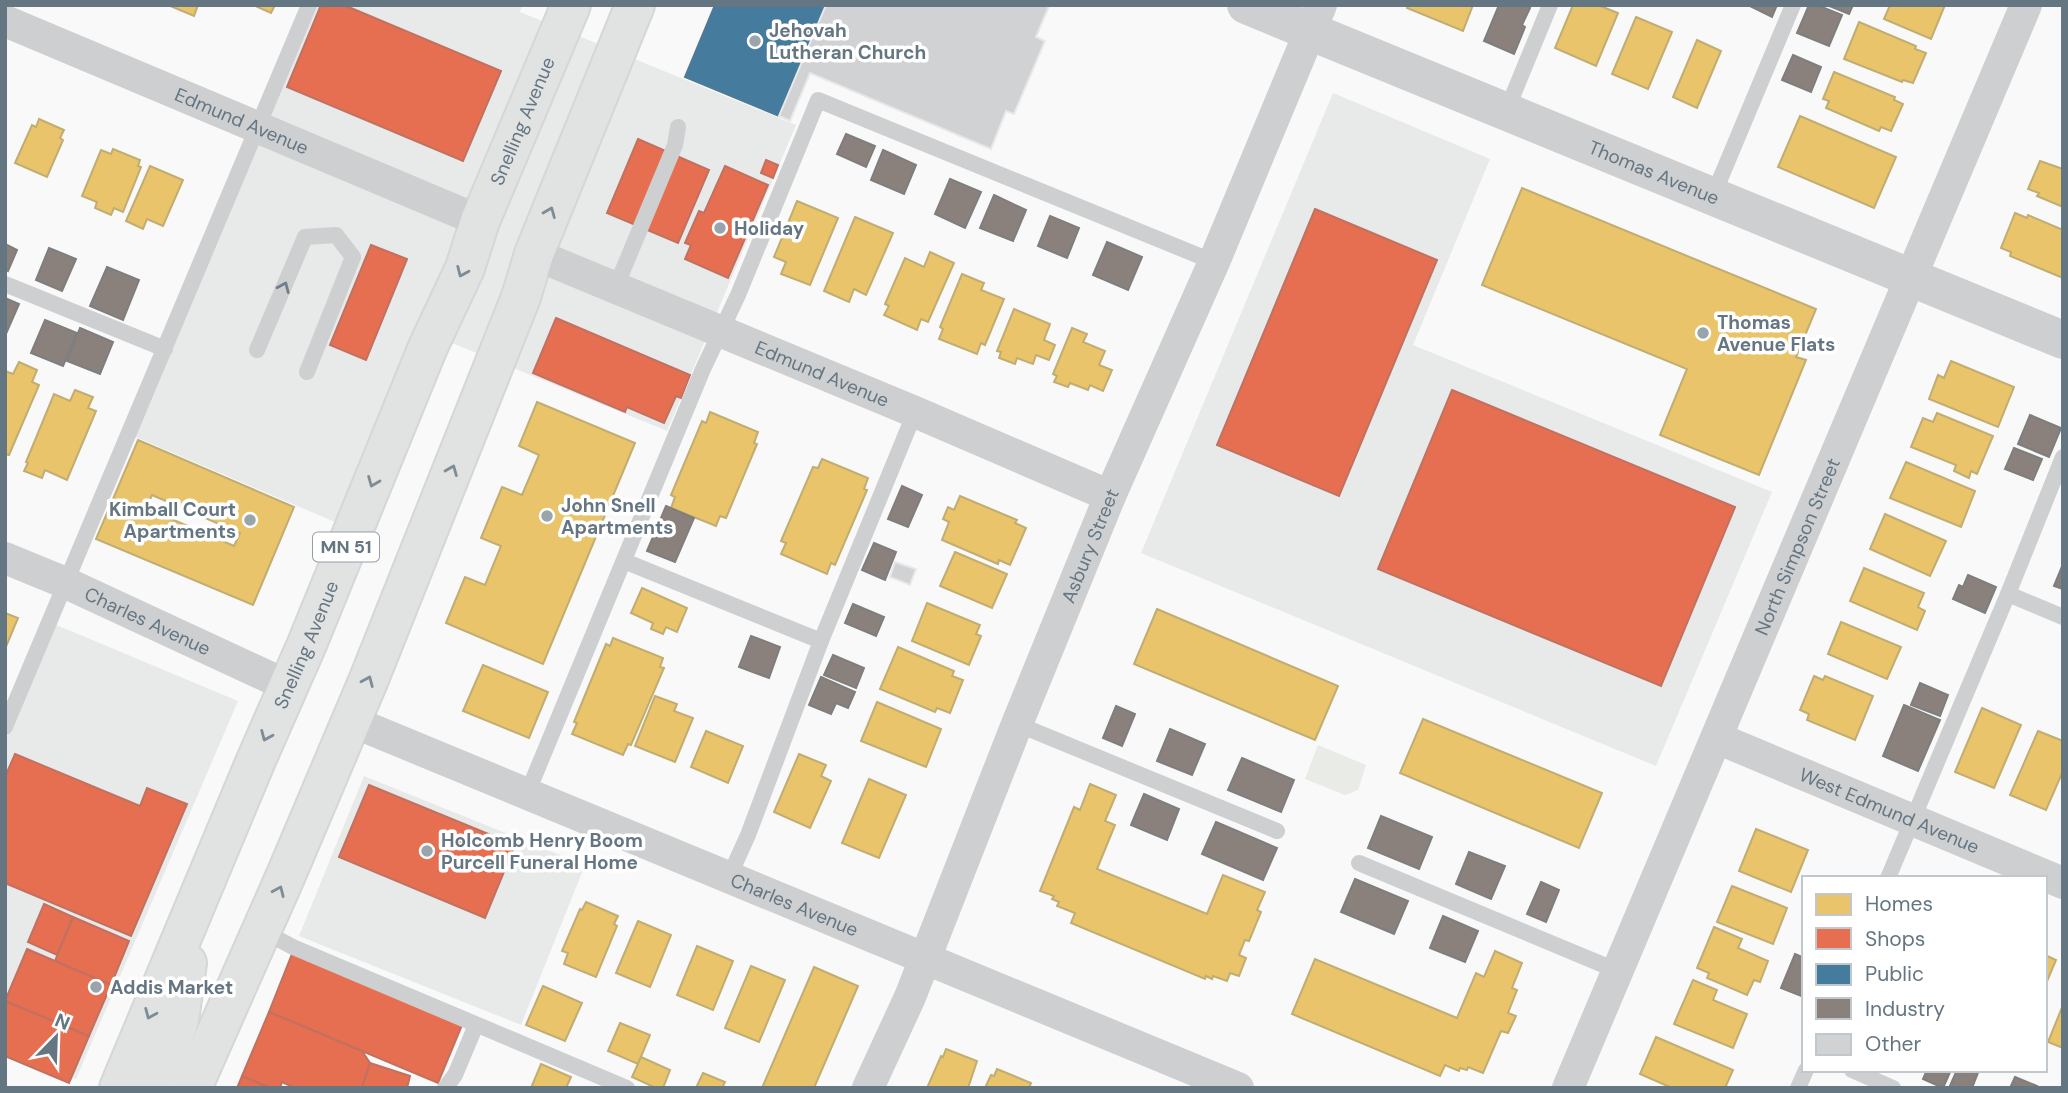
<svg xmlns="http://www.w3.org/2000/svg" width="2068" height="1093" viewBox="0 0 2068 1093" font-family="'DM Sans',sans-serif">
<style>
.built{fill:#e8e9e9}
.green{fill:#e8ebe6}
.homes{fill:#e9c46a;stroke:#c1ad72;stroke-width:2;fill-rule:evenodd}
.shops{fill:#e76f51;stroke:#c07160;stroke-width:2}
.public{fill:#457b9d;stroke:#4f7a95;stroke-width:2}
.industry{fill:#8a817c;stroke:#7f7e7e;stroke-width:2}
.building{fill:#d0d2d3;stroke:#e8e8e8;stroke-width:2}
.lines{fill:none;stroke-linecap:round;stroke-linejoin:round}
.primary-casing{stroke:#d5d6d7;stroke-width:42}
.service{stroke:#cecfd0;stroke-width:16}
.minor{stroke:#cecfd0;stroke-width:32}
.tertiary{stroke:#cecfd0;stroke-width:38}
.primary{stroke:#e1e2e2;stroke-width:38}
.oneway{stroke:#7e8c96}
.oneway2{stroke:#707f8b}
.poi-dot{fill:#99a4ac;stroke:#fff;stroke-width:2.5}
.labels{text-anchor:middle;dominant-baseline:central;stroke-width:7;stroke-linejoin:round;paint-order:stroke}
.shield{fill:#fff;stroke:#939fa8;stroke-width:2}
.shield-label{font-size:18px;font-weight:bold;fill:#657683}
.poi-label{font-size:19px;font-weight:bold;fill:#657683;stroke:#fff;text-anchor:start}
.street-label{font-size:19px;fill:#657683;stroke:#fff}
</style>
<rect width="100%" height="100%" fill="#f9f9f9"/>
<g class="built">
<polygon points="312,5 522,5 520,12 796,125 667,431 418,329 335,522 131,435"/>
<polygon points="1333,93 1490,159 1413,345 1772,492 1656,766 1141,553"/>
<polygon points="54,624 238,701 76,1079 5,1050 5,742"/>
<polygon points="364,776 585,865 521,1025 299,936"/>
</g>
<polygon class="green" points="1318,745 1366,765 1358,790 1345,795 1305,779"/>
<g class="homes">
<polygon points="168,5 198,5 194,16"/>
<polygon points="253,5 275,5 271,13"/>
<polygon points="1408,5 1473,5 1463,31 1407,8"/>
<polygon points="1573,5 1598,5 1618,13 1596,66 1555,48"/>
<polygon points="1890,5 1945,5 1931,39 1884,19"/>
<polygon points="1636,17 1672,32 1648,89 1612,74"/>
<polygon points="1859,22 1916,46 1915,49 1926,53 1913,83 1903,80 1902,82 1844,59"/>
<polygon points="1697,40 1721,51 1697,108 1673,97"/>
<polygon points="1834,72 1895,97 1894,100 1903,104 1891,131 1881,127 1879,131 1826,108 1829,101 1823,99"/>
<polygon points="1800,116 1896,157 1874,208 1778,167"/>
<polygon points="39,119 64,130 60,138 63,140 47,177 15,163 32,125 36,127"/>
<polygon points="113,149 140,160 138,166 141,167 123,212 114,208 111,215 95,208 97,202 82,196 101,150 111,154"/>
<polygon points="2040,161 2063,169 2063,207 2037,196 2039,193 2028,189"/>
<polygon points="150,166 183,180 163,226 147,219 143,229 126,221"/>
<polygon points="1522,188 1816,309 1796,357 1806,360 1759,475 1660,435 1687,369 1482,285"/>
<polygon points="797,201 838,218 810,285 781,274 786,262 774,257"/>
<polygon points="2015,213 2027,218 2028,215 2063,230 2063,278 2010,256 2011,252 2001,248"/>
<polygon points="855,217 893,233 866,295 854,289 849,302 824,291"/>
<polygon points="930,252 954,263 928,322 921,319 917,330 884,315 889,306 885,304 905,258 924,267"/>
<polygon points="962,274 984,283 981,290 1004,299 985,345 981,343 977,354 939,339 943,329 940,327"/>
<polygon points="1014,309 1050,324 1044,340 1055,345 1049,360 1036,355 1033,364 1017,358 1015,364 999,358 1001,352 997,351"/>
<polygon points="1072,328 1087,334 1083,342 1105,351 1099,365 1112,370 1103,391 1090,385 1088,390 1070,383 1068,387 1054,382 1057,376 1053,374"/>
<polygon points="1951,361 2014,387 1998,427 1929,399 1938,375 1944,378"/>
<polygon points="19,362 37,370 32,382 39,385 9,455 5,454 5,371 13,374"/>
<polygon points="75,390 93,397 88,408 96,411 67,480 45,470 42,478 24,471 28,463 26,462 54,394 70,401"/>
<polygon points="537,402 635,443 543,664 446,623 465,577 485,585 501,546 481,538 502,487 522,495 539,455 519,446"/>
<polygon points="710,412 758,432 754,443 757,444 726,518 720,516 716,526 671,508 675,497 671,495 702,421 706,423"/>
<polygon points="1937,413 1993,436 1977,474 1971,471 1969,478 1954,471 1956,465 1911,447 1923,418 1933,422"/>
<path d="M138 440 294 507 253 605 96 539ZM152 495 240 533 234 546 146 508Z"/>
<polygon points="822,459 868,478 864,489 867,490 835,565 831,563 827,574 781,554 786,543 781,541 813,467 818,468"/>
<polygon points="1906,462 1975,491 1961,527 1890,498"/>
<polygon points="960,496 1017,520 1015,523 1026,528 1010,565 999,560 998,564 942,540 949,522 943,519 948,507 954,510"/>
<polygon points="1885,514 1946,541 1930,576 1870,549"/>
<polygon points="955,552 1007,574 992,608 940,586"/>
<polygon points="1864,568 1924,593 1918,607 1925,611 1917,630 1850,601"/>
<polygon points="642,588 687,608 677,632 666,627 663,634 651,629 653,623 631,613"/>
<polygon points="927,603 980,625 976,634 981,636 969,665 912,641"/>
<polygon points="1157,609 1338,686 1315,740 1134,664"/>
<polygon points="5,613 18,618 5,649"/>
<polygon points="1841,622 1901,647 1887,679 1828,654"/>
<polygon points="613,638 663,658 660,667 664,668 631,745 628,744 623,755 572,734 577,723 574,722 606,644 610,646"/>
<polygon points="898,647 954,671 952,676 963,680 950,713 937,708 935,712 880,689"/>
<polygon points="483,665 548,692 529,738 463,711"/>
<polygon points="1814,676 1823,680 1825,676 1873,696 1855,740 1807,720 1809,714 1800,710"/>
<polygon points="655,696 677,704 674,711 693,718 675,762 635,746"/>
<polygon points="877,702 941,729 926,767 861,741"/>
<polygon points="1982,708 2021,725 1994,788 1955,772"/>
<polygon points="1423,719 1602,793 1579,848 1400,773"/>
<polygon points="706,731 743,746 728,783 691,767"/>
<polygon points="2038,731 2063,741 2063,771 2046,810 2010,795"/>
<polygon points="799,754 826,765 821,776 831,781 810,828 774,812"/>
<polygon points="869,779 906,795 879,858 842,843"/>
<polygon points="1090,784 1116,795 1105,821 1115,825 1097,869 1207,914 1223,875 1265,892 1257,910 1261,912 1249,941 1245,940 1239,955 1246,958 1239,976 1230,973 1227,981 1213,976 1212,979 1206,976 1205,979 1071,923 1075,913 1057,906 1059,902 1052,899 1054,896 1040,891 1074,807 1080,810"/>
<polygon points="1756,829 1808,850 1791,892 1739,871"/>
<polygon points="1732,886 1787,908 1773,944 1717,922"/>
<polygon points="586,902 618,916 614,924 617,926 596,977 564,964 568,953 562,951 580,909 582,910"/>
<polygon points="638,921 671,935 650,987 616,973"/>
<polygon points="1714,927 1742,939 1738,948 1768,961 1760,982 1754,980 1747,995 1707,978 1709,973 1697,968"/>
<polygon points="697,946 733,961 713,1010 677,995"/>
<polygon points="1495,951 1522,963 1512,988 1517,990 1508,1013 1516,1016 1508,1033 1501,1031 1483,1073 1468,1067 1467,1070 1460,1068 1459,1071 1445,1065 1440,1076 1292,1014 1315,959 1457,1018 1476,973 1484,977"/>
<polygon points="2045,955 2056,960 2045,986"/>
<polygon points="751,966 785,980 759,1042 725,1028"/>
<polygon points="814,967 858,986 814,1088 762,1088"/>
<polygon points="1693,980 1717,990 1713,1000 1747,1014 1733,1048 1674,1024"/>
<polygon points="543,986 582,1003 565,1041 526,1025"/>
<polygon points="2063,1005 2063,1048 2048,1042"/>
<polygon points="620,1023 650,1035 638,1064 608,1051"/>
<polygon points="1656,1037 1733,1070 1725,1088 1672,1088 1640,1074"/>
<polygon points="946,1049 977,1061 968,1088 927,1088 941,1056 943,1057"/>
<polygon points="641,1057 670,1070 663,1088 656,1088 632,1077"/>
<polygon points="541,1064 571,1077 566,1088 531,1088"/>
<polygon points="997,1069 1031,1083 1029,1088 985,1088 991,1075 994,1076"/>
<polygon points="703,1073 725,1082 722,1088 696,1088"/>
</g>
<g class="shops">
<polygon points="321,5 344,5 501,71 463,161 287,87"/>
<polygon points="638,139 709,170 678,243 607,213"/>
<polygon points="766,160 778,165 773,178 761,173"/>
<polygon points="725,166 768,185 728,278 685,259 691,245 685,243 699,211 704,213"/>
<polygon points="1315,209 1437,260 1339,496 1217,445"/>
<polygon points="371,245 407,259 366,360 330,345"/>
<polygon points="556,318 690,375 681,398 676,396 664,423 627,407 625,412 533,373"/>
<polygon points="1452,390 1735,507 1661,686 1378,569"/>
<polygon points="15,754 140,806 147,788 187,804 131,936 5,883 5,777"/>
<polygon points="369,785 515,845 485,918 339,857"/>
<polygon points="44,904 73,917 57,955 28,942"/>
<polygon points="73,917 129,941 111,985 55,961"/>
<polygon points="27,949 111,985 89,1036 5,1001"/>
<polygon points="292,954 462,1025 438,1083 269,1012"/>
<polygon points="5,1001 89,1036 69,1083 5,1056"/>
<polygon points="269,1012 362,1051 370,1063 362,1088 295,1088 282,1082 280,1088 270,1088 242,1076"/>
<polygon points="370,1063 410,1076 407,1088 362,1088"/>
<polygon points="242,1076 270,1088 237,1088"/>
</g>
<polygon class="public" points="715,5 826,5 779,116 685,77"/>
<g class="industry">
<polygon points="1499,5 1523,5 1530,8 1522,25 1525,27 1514,54 1484,41"/>
<polygon points="1748,5 1777,5 1772,17"/>
<polygon points="1809,5 1817,5 1842,15 1829,46 1797,33"/>
<polygon points="1827,5 1853,5 1849,14"/>
<polygon points="1793,55 1821,67 1811,92 1782,80"/>
<polygon points="846,134 875,146 866,167 837,154"/>
<polygon points="883,150 916,165 904,194 871,180"/>
<polygon points="950,179 981,192 965,228 935,214"/>
<polygon points="994,195 1026,210 1013,241 980,228"/>
<polygon points="1050,216 1079,228 1067,258 1038,246"/>
<polygon points="1107,242 1142,257 1128,290 1093,275"/>
<polygon points="5,244 17,250 8,271 5,269"/>
<polygon points="49,248 76,259 62,291 36,280"/>
<polygon points="107,267 139,280 123,320 90,306"/>
<polygon points="5,298 19,304 5,336"/>
<polygon points="45,320 77,333 63,366 31,353"/>
<polygon points="80,328 113,342 100,374 67,361"/>
<polygon points="2030,415 2061,428 2049,457 2018,444"/>
<polygon points="2014,448 2042,459 2033,480 2005,469"/>
<polygon points="902,486 922,495 908,527 888,519"/>
<polygon points="666,506 694,518 675,562 647,551"/>
<polygon points="874,543 896,552 885,580 862,570"/>
<polygon points="2063,564 2063,589 2054,586"/>
<polygon points="1968,575 1996,587 1985,613 1953,599 1959,585 1963,587"/>
<polygon points="853,604 884,617 876,636 845,623"/>
<polygon points="751,636 780,647 769,678 739,667"/>
<polygon points="833,655 864,668 856,688 824,675"/>
<polygon points="821,677 855,692 848,708 836,703 831,714 809,705"/>
<polygon points="1920,683 1948,695 1940,716 1911,705"/>
<polygon points="1904,705 1940,720 1918,771 1883,756"/>
<polygon points="1116,706 1135,714 1122,746 1103,738"/>
<polygon points="1170,729 1205,744 1192,775 1157,761"/>
<polygon points="1242,758 1294,780 1281,812 1228,790"/>
<polygon points="1144,794 1179,809 1167,840 1131,825"/>
<polygon points="1381,816 1432,837 1419,869 1368,848"/>
<polygon points="1216,822 1277,848 1263,880 1202,854"/>
<polygon points="1469,852 1505,866 1491,899 1456,884"/>
<polygon points="1355,879 1408,901 1394,934 1341,912"/>
<polygon points="1541,882 1559,890 1546,922 1527,914"/>
<polygon points="1443,916 1478,931 1465,962 1430,948"/>
<polygon points="1795,954 1804,958 1804,997 1781,988"/>
<polygon points="1927,1070 1951,1070 1943,1088 1923,1079"/>
<polygon points="1957,1070 1979,1070 1972,1088 1949,1088"/>
<polygon points="2015,1077 2037,1086 2036,1088 2010,1088"/>
</g>
<g class="building">
<polygon points="826,5 1046,5 1049,6 1036,37 1045,41 1014,114 1006,111 991,149 810,73 790,121 779,116"/>
<polygon points="895,562 916,569 910,585 890,577"/>
</g>
<g class="lines">
<g class="primary-casing">
<g id="primary">
<path id="s9" d="M119 1088 257 758 307 644 428 347 465 268 480 221 571 5"/>
<polyline points="158,1088 179,1020 187,963"/>
<polyline points="192,1088 286,875 369,679 521,297 534,254 635,5"/>
</g>
</g>
<g class="service">
<polyline points="1506,112 1550,5"/>
<polyline points="1713,196 1793,5"/>
<polyline points="5,284 165,349"/>
<polyline points="615,289 675,145 678,127"/>
<polyline points="257,350 305,237 336,235 353,257 307,372"/>
<polyline points="624,561 821,641"/>
<polyline points="2008,594 2063,617"/>
<polyline points="1017,724 1277,831"/>
<polyline points="5,727 309,5"/>
<polyline points="527,794 703,369 738,295 818,100 1214,262"/>
<polyline points="1359,863 1618,971"/>
<polyline points="729,877 748,835 821,641 915,412"/>
<polyline points="1888,878 2008,594 2063,457"/>
<polyline points="261,930 293,947 627,1088"/>
<polyline points="1852,1070 1893,1088"/>
<polyline points="445,1088 455,1075 476,1025"/>
<polyline points="1798,1088 1806,1070"/>
</g>
<g class="minor">
<path id="s1" d="M5 21 480 221"/>
<path id="s2" d="M534 254 915 412 1110 496"/>
<path id="s3" d="M5 558 66 583 288 686"/>
<path id="s4" d="M351 721 1238 1088"/>
<path id="s5" d="M1717 738 2063 883"/>
<path id="s6" d="M868 1088 910 997 1017 724 1110 496 1214 262 1321 5"/>
<path id="s7" d="M1568 1088 2026 5"/>
</g>
<path class="tertiary" id="s8" d="M1246 5 2063 340"/>
<use href="#primary" class="primary"/>
</g>
<defs><path id="oneway-chevron" d="M-2-3.5L2.5 0L-2 3.5" fill="none" stroke-width="1.6" stroke-linecap="round" stroke-linejoin="round" transform="scale(1.75)"/></defs>
<g class="oneway">
<use href="#oneway-chevron" transform="translate(550 212) rotate(-68)"/>
<use href="#oneway-chevron" transform="translate(462 272) rotate(113)"/>
<use href="#oneway-chevron" transform="translate(452 470) rotate(-68)"/>
<use href="#oneway-chevron" transform="translate(373 482) rotate(112)"/>
<use href="#oneway-chevron" transform="translate(368 681) rotate(-67)"/>
<use href="#oneway-chevron" transform="translate(266 736) rotate(113)"/>
<use href="#oneway-chevron" transform="translate(279 891) rotate(-66)"/>
<use href="#oneway-chevron" transform="translate(150 1014) rotate(113)"/>
</g>
<use class="oneway2" href="#oneway-chevron" transform="translate(284 287) rotate(-67)"/>
<g class="poi-dot">
<circle cx="755" cy="41" r="7"/>
<circle cx="720" cy="228" r="7"/>
<circle cx="1703" cy="333" r="7"/>
<circle cx="547" cy="516" r="7"/>
<circle cx="250" cy="520" r="7"/>
<circle cx="427" cy="851" r="7"/>
<circle cx="96" cy="987" r="7"/>
</g>
<g class="labels">
<rect class="shield" x="313" y="532.5" width="66" height="29" rx="5"/>
<g class="shield-label">
<text x="346" y="547">MN 51</text>
</g>
<g class="poi-label">
<text x="769" y="30">Jehovah<tspan x="769" dy="22">Lutheran Church</tspan></text>
<text x="734" y="228">Holiday</text>
<text x="1717" y="322">Thomas<tspan x="1717" dy="22">Avenue Flats</tspan></text>
<text x="561" y="505">John Snell<tspan x="561" dy="22">Apartments</tspan></text>
<text x="236" y="509" text-anchor="end">Kimball Court<tspan x="236" dy="22">Apartments</tspan></text>
<text x="441" y="840">Holcomb Henry Boom<tspan x="441" dy="22">Purcell Funeral Home</tspan></text>
<text x="110" y="987">Addis Market</text>
</g>
<g class="street-label">
<text stroke="none"><textPath href="#s9" startOffset="1048">Snelling Avenue</textPath></text>
<text stroke="none"><textPath href="#s1" startOffset="257">Edmund Avenue</textPath></text>
<text stroke="none"><textPath href="#s8" startOffset="441">Thomas Avenue</textPath></text>
<text stroke="none"><textPath href="#s2" startOffset="312">Edmund Avenue</textPath></text>
<text stroke="none"><textPath href="#s6" startOffset="586">Asbury Street</textPath></text>
<text stroke="none"><textPath href="#s7" startOffset="588">North Simpson Street</textPath></text>
<text stroke="none"><textPath href="#s3" startOffset="156">Charles Avenue</textPath></text>
<text stroke="none"><textPath href="#s9" startOffset="481">Snelling Avenue</textPath></text>
<text stroke="none"><textPath href="#s5" startOffset="187">West Edmund Avenue</textPath></text>
<text stroke="none"><textPath href="#s4" startOffset="480">Charles Avenue</textPath></text>
</g>
</g>
<rect width="2068" height="1093" fill="none" stroke="#657683" stroke-width="14"/>
<rect x="1802" y="876" width="245" height="196" fill="#ffffff" stroke="#c1c8cd" stroke-width="2"/>
<rect x="1816" y="894" width="35" height="21" fill="#e9c46a" stroke="#c1c8cd" stroke-width="2"/>
<text x="1865" y="911" font-size="21" fill="#657683">Homes</text>
<rect x="1816" y="928" width="35" height="21" fill="#e76f51" stroke="#c1c8cd" stroke-width="2"/>
<text x="1865" y="946" font-size="21" fill="#657683">Shops</text>
<rect x="1816" y="964" width="35" height="21" fill="#457b9d" stroke="#c1c8cd" stroke-width="2"/>
<text x="1865" y="981" font-size="21" fill="#657683">Public</text>
<rect x="1816" y="998" width="35" height="21" fill="#8a817c" stroke="#c1c8cd" stroke-width="2"/>
<text x="1865" y="1016" font-size="21" fill="#657683">Industry</text>
<rect x="1816" y="1034" width="35" height="21" fill="#d0d2d3" stroke="#c1c8cd" stroke-width="2"/>
<text x="1865" y="1051" font-size="21" fill="#657683">Other</text>
<g transform="translate(56 1037) rotate(23)" stroke="#ffffff" stroke-width="5" paint-order="stroke">
<path d="M0-5L12 26L0 18L-12 26Z" fill="#657683"/>
<text y="-10" font-size="19" font-weight="bold" text-anchor="middle" fill="#657683">N</text>
</g>
</svg>
